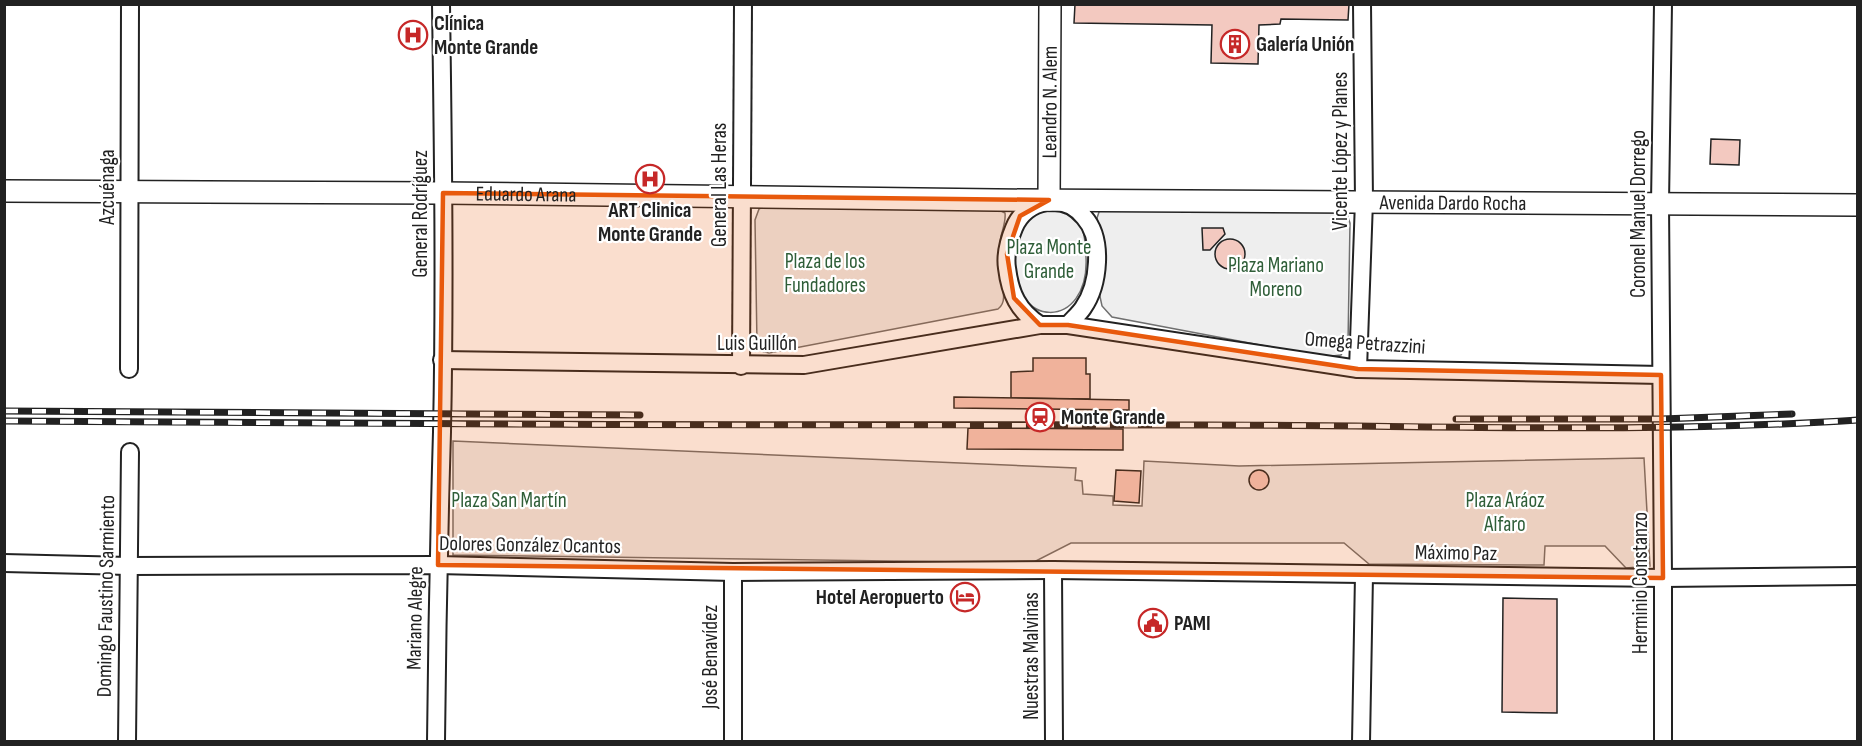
<svg xmlns="http://www.w3.org/2000/svg" width="1862" height="746" viewBox="0 0 1862 746" font-family="'Sofia Sans Condensed',sans-serif">
<style>
.green{fill:#eee;stroke:#6f6f6f;stroke-width:1.5}
.building{fill:#f3c9c0;stroke:#222;stroke-width:1.5}
.lines{fill:none;stroke-linecap:round;stroke-linejoin:round}
.minor-casing{stroke:#222;stroke-width:20}
.major-casing{stroke:#222;stroke-width:24}
.minor{stroke:#fff;stroke-width:16}
.major{stroke:#fff;stroke-width:21}
.rail-casing{stroke:#222;stroke-width:7}
.rail{stroke:#fff;stroke-width:4.5;stroke-dasharray:14;stroke-linecap:butt}
.marked{fill:#e8590c;fill-opacity:0.2;stroke:#e8590c;stroke-width:4.5;stroke-linejoin:round}
.labels{text-anchor:middle;dominant-baseline:central;stroke-width:4.5;stroke-linejoin:round;paint-order:stroke}
.poi-label{font-size:21px;font-weight:bold;fill:#222;stroke:#fff;text-anchor:start}
.street-label{font-size:21px;fill:#222;stroke:#fff}
.park-label{font-size:21px;fill:#2f5e38;stroke:#fff}
</style>
<rect width="100%" height="100%" fill="#fff"/>
<g class="green">
<path d="M769 203 999 210 1005 213C1006 221 1003 228 1001 236 999 246 999 259 999 269 999 282 1010 300 998 309L769 353 761 351 757 344 755 220 759 209Z"/>
<path d="M1061 208C1084 224 1085 229 1086 257 1090 331 1010 331 1015 256 1015 250 1014 243 1016 238 1019 229 1028 219 1034 211Z"/>
<polygon points="1105,208 1335,209 1347,214 1350,223 1348,343 1341,355 1324,357 1112,317 1102,306 1099,292 1101,239 1097,218 1099,212"/>
<polygon points="453,441 1076,468 1075,480 1082,481 1083,494 1113,496 1113,505 1142,506 1144,461 1239,466 1644,458 1650,566 1626,568 1605,546 1545,546 1544,565 1369,564 1344,543 1071,543 1032,563 453,555"/>
</g>
<g class="building">
<polygon points="1075,4 1349,4 1348,20 1281,19 1280,24 1259,25 1258,64 1211,63 1212,25 1074,23"/>
<polygon points="1711,139 1740,140 1739,165 1710,164"/>
<polygon points="1202,228 1223,228 1225,234 1210,250 1203,250"/>
<circle cx="1230" cy="254" r="15"/>
<polygon points="1033,358 1086,358 1086,374 1090,374 1090,399 1011,398 1011,372 1033,371"/>
<polygon points="954,397 1129,400 1129,410 954,408"/>
<polygon points="968,428 1123,429 1123,450 967,449"/>
<polygon points="1116,470 1141,471 1139,503 1114,501"/>
<circle cx="1259" cy="480" r="10"/>
<polygon points="1503,598 1557,599 1557,713 1502,712"/>
</g>
<g class="lines">
<g class="minor-casing">
<g id="minor">
<path d="M1040 325C1018 311 1010 293 1007 268 1005 255 1009 240 1014 228 1026 199 1063 192 1084 217 1104 239 1099 285 1083 308 1079 314 1073 319 1068 325"/>
<polyline points="442,360 804,365 1040,325 1068,325 1358,369 1661,375"/>
<polyline points="741,366 743,4"/>
<polyline points="129,369 130,4"/>
<polyline points="1358,369 1364,201 1362,4"/>
<polyline points="4,563 129,566 438,565 733,572 1053,570 1663,578 1858,576"/>
<polyline points="1053,570 1054,742"/>
<polyline points="127,742 130,452"/>
<path d="M436 742C437 638 439 535 442 432 445 290 443 147 441 4"/>
<polyline points="733,742 733,572"/>
<polyline points="1361,742 1364,575"/>
<polyline points="1663,742 1663,578 1660,203 1663,4"/>
</g>
</g>
<g class="major-casing">
<g id="major">
<path id="s1" d="M4 191 443 193 996 200 1858 205"/>
<path id="s2" d="M1049 200 1050 4"/>
</g>
</g>
<use href="#minor" class="minor"/>
<use href="#major" class="major"/>
<g class="rail-casing">
<g id="rail">
<polyline points="4,411 640,415"/>
<polyline points="1456,419 1662,419 1792,414"/>
<path d="M4 421C405 424 805 426 1206 425 1423 425 1640 434 1858 420"/>
</g>
</g>
<use href="#rail" class="rail"/>
</g>
<path class="marked" d="M443 193 1049 200 1020 216 1007 254 1014 298 1040 325H1068L1358 369 1661 375 1663 578 438 565Z"/>
<defs>
<g id="hospital-ring" transform="scale(1.5)"><circle r="9.5" fill="#fff" stroke="#c62828" stroke-width="1.5"/><path d="M-5-5h3v3.5h4V-5h3V5h-3V1.5h-4V5h-3Z" fill="#c62828"/></g>
<g id="building-ring" transform="scale(1.5)"><circle r="9.5" fill="#fff" stroke="#c62828" stroke-width="1.5"/><path d="M-4-6H4V6H1V3H-1V6H-4ZM-2.5-4.3h1.7v1.8h-1.7ZM.8-4.3h1.7v1.8H.8ZM-2.5-1h1.7V.8h-1.7ZM.8-1h1.7V.8H.8Z" fill="#c62828"/></g>
<g id="station-ring" transform="scale(1.5)"><circle r="9.5" fill="#fff" stroke="#c62828" stroke-width="1.5"/><path d="M-3-6H3Q5-6 5-4V2Q5 4 3 4L4.5 6H3L1.5 4h-3L-3 6H-4.5L-3 4Q-5 4-5 2V-4Q-5-6-3-6ZM-3.5-4v3h7v-3ZM-3.5 1v1.5H-2V1ZM2 1v1.5H3.5V1Z" fill="#c62828"/></g>
<g id="hotel-ring" transform="scale(1.5)"><circle r="9.5" fill="#fff" stroke="#c62828" stroke-width="1.5"/><path d="M-6-4.5h1.5V1H6V5H4.5V3h-9V5H-6ZM-4 0a1.8 1.8 0 1 1 3.6 0ZM.5 0V-2.5h3Q6-2.5 6 0Z" fill="#c62828"/></g>
<g id="civic-ring" transform="scale(1.5)"><circle r="9.5" fill="#fff" stroke="#c62828" stroke-width="1.5"/><path d="M-.6-6.5H3V-4.5H.6V-3L4-1V1h2V6H-6V1h2V-1L-.6-3ZM-1.2 2.5V6h2.4V2.5Z" fill="#c62828"/></g>
</defs>
<g fill-rule="evenodd">
<use href="#hospital-ring" x="413" y="35"/>
<use href="#building-ring" x="1235" y="44"/>
<use href="#hospital-ring" x="650" y="179"/>
<use href="#station-ring" x="1040" y="417"/>
<use href="#hotel-ring" x="965" y="597"/>
<use href="#civic-ring" x="1153" y="623"/>
</g>
<g class="labels">
<g class="poi-label">
<text x="434" y="23">Clínica<tspan x="434" dy="24">Monte Grande</tspan></text>
<text x="1256" y="44">Galería Unión</text>
<text x="650" y="210" text-anchor="middle">ART Clinica<tspan x="650" dy="24">Monte Grande</tspan></text>
<text x="1061" y="417">Monte Grande</text>
<text x="944" y="597" text-anchor="end">Hotel Aeropuerto</text>
<text x="1174" y="623">PAMI</text>
</g>
<g class="street-label">
<text stroke="none"><textPath href="#s2" startOffset="98">Leandro N. Alem</textPath></text>
<text transform="translate(1340 151) rotate(-90)">Vicente López y Planes</text>
<text transform="translate(719 185) rotate(-90)">General Las Heras</text>
<text transform="translate(107 187) rotate(-90)">Azcuénaga</text>
<text stroke="none"><textPath href="#s1" startOffset="522">Eduardo Arana</textPath></text>
<text stroke="none"><textPath href="#s1" startOffset="1449">Avenida Dardo Rocha</textPath></text>
<text transform="translate(420 214) rotate(-90)">General Rodríguez</text>
<text transform="translate(1638 214) rotate(-90)">Coronel Manuel Dorrego</text>
<text x="757" y="343">Luis Guillón</text>
<text transform="translate(1365 343) rotate(4)">Omega Petrazzini</text>
<text transform="translate(530 545) rotate(1)">Dolores González Ocantos</text>
<text transform="translate(1456 553) rotate(1)">Máximo Paz</text>
<text transform="translate(1640 583) rotate(-90)">Herminio Constanzo</text>
<text transform="translate(106 596) rotate(-89)">Domingo Faustino Sarmiento</text>
<text transform="translate(415 618) rotate(-89)">Mariano Alegre</text>
<text transform="translate(1031 656) rotate(-90)">Nuestras Malvinas</text>
<text transform="translate(710 657) rotate(-90)">José Benavídez</text>
</g>
<g class="park-label">
<text x="1049" y="247">Plaza Monte<tspan x="1049" dy="24">Grande</tspan></text>
<text x="825" y="261">Plaza de los<tspan x="825" dy="24">Fundadores</tspan></text>
<text x="1276" y="265">Plaza Mariano<tspan x="1276" dy="24">Moreno</tspan></text>
<text x="509" y="500">Plaza San Martín</text>
<text x="1505" y="500">Plaza Aráoz<tspan x="1505" dy="24">Alfaro</tspan></text>
</g>
</g>
<rect width="1862" height="746" fill="none" stroke="#222222" stroke-width="12"/>
</svg>
